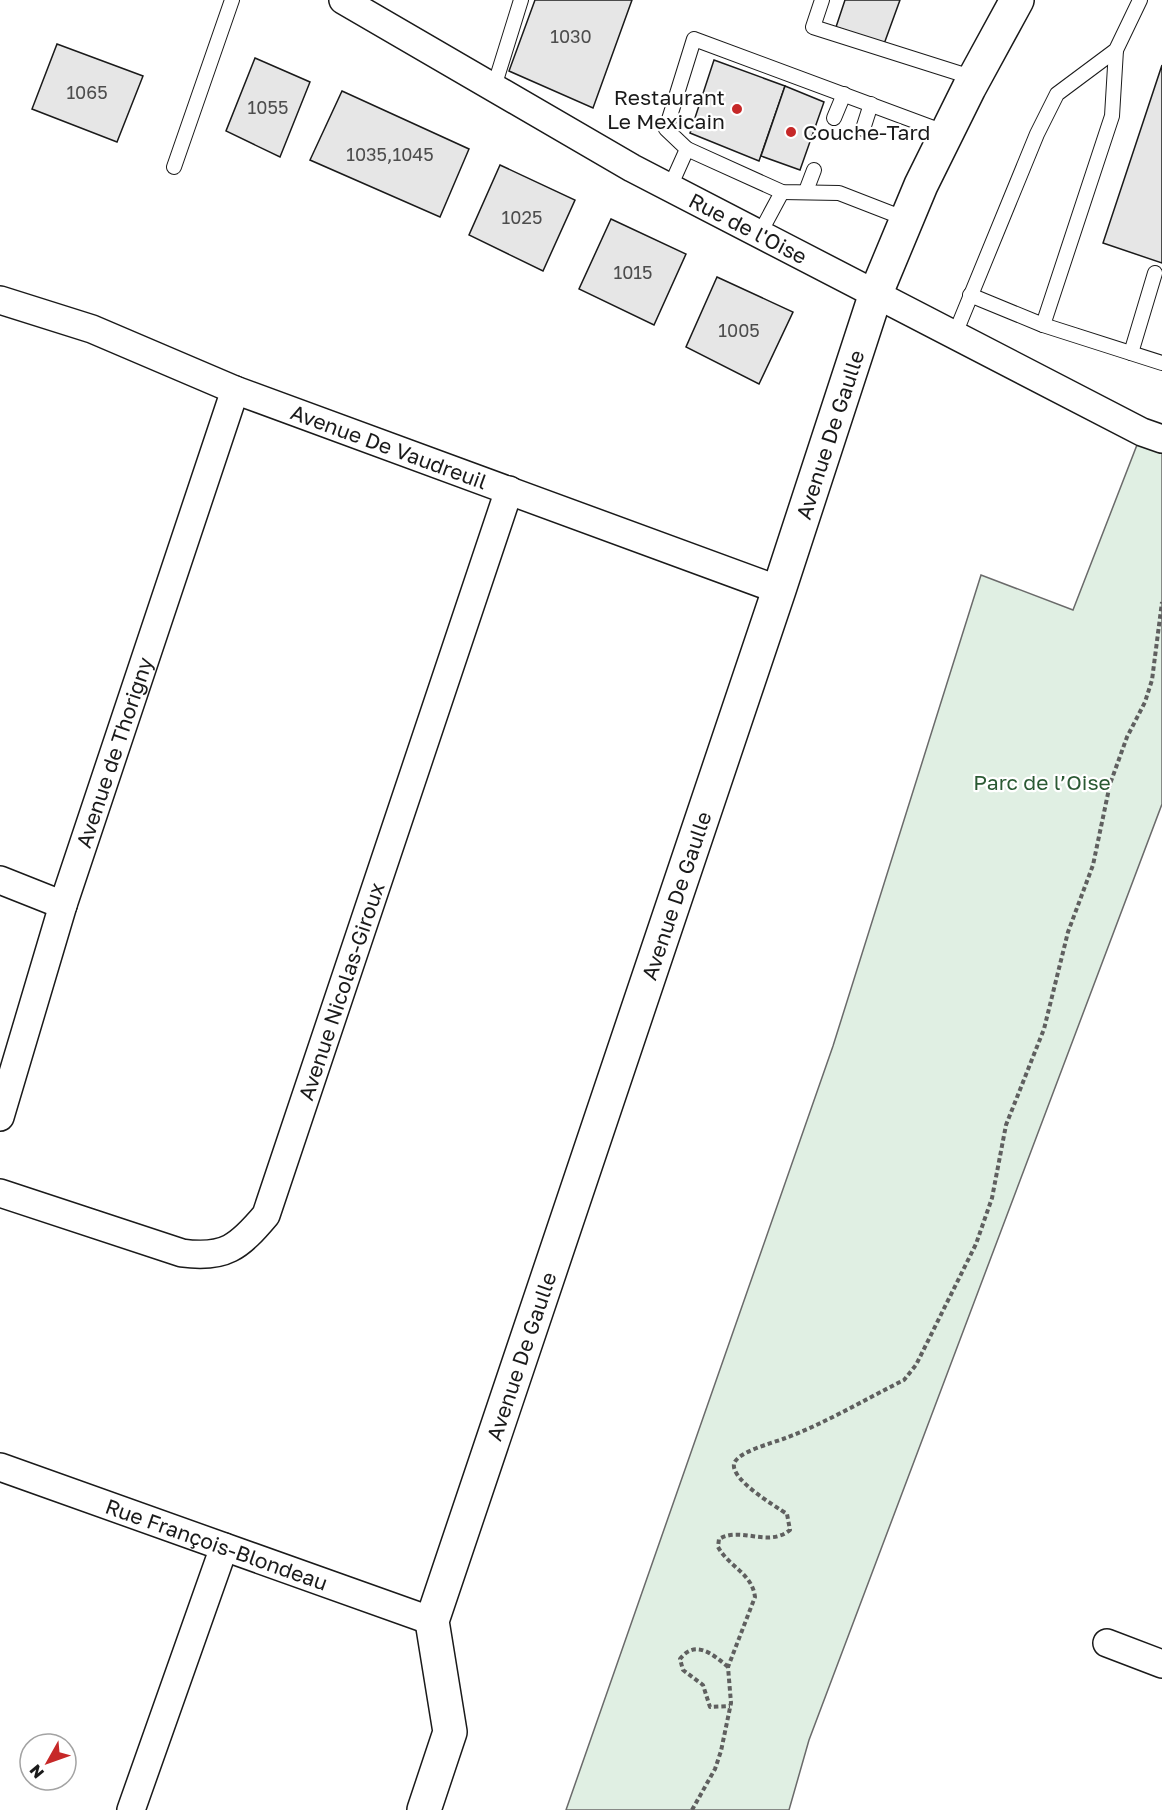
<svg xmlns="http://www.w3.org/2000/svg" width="1162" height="1810" viewBox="0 0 1162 1810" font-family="'Golos Text',sans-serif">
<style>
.green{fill:#e0efe3;stroke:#6a6a6a;stroke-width:1.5}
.building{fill:#e6e6e6;stroke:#1a1a1a;stroke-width:1.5}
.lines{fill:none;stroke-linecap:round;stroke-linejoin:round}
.service-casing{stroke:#1a1a1a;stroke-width:16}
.minor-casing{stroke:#1a1a1a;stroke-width:30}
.tertiary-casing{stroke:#1a1a1a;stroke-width:36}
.path{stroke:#5f5f5f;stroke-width:4;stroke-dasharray:4.5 3;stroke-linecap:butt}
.service{stroke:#fff;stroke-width:14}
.minor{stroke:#fff;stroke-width:27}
.tertiary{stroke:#fff;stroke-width:33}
.poi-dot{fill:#c62828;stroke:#fff;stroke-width:2}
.labels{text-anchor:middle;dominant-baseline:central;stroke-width:4.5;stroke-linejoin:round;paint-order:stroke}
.number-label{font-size:18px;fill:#4d4d4d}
.poi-label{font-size:21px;fill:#1a1a1a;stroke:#fff;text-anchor:end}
.street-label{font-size:21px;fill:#1a1a1a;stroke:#fff}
.park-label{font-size:21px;fill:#2b5a34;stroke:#fff}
</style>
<rect width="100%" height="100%" fill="#fff"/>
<polygon class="green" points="1142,432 1162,439 1162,804 809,1740 789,1810 566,1810 833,1046 981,575 1073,610"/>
<g class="building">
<polygon points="535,0 632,0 593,108 509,71"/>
<polygon points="845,0 900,0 884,44 836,27"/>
<polygon points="57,44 143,76 117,142 32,109"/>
<polygon points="255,58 310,82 280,157 226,131"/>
<polygon points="714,60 785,86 759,161 690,133"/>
<polygon points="1162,65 1162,263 1103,243"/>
<polygon points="785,86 824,102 800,170 761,156"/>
<polygon points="342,91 469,149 440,217 310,160"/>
<polygon points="500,165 575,200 543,271 469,235"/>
<polygon points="611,219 686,254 654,325 579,289"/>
<polygon points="717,277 793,312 759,384 686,347"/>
</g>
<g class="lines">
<g class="service-casing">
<g id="service">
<polyline points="822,0 813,27 974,78"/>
<polyline points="494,87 521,0"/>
<polyline points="834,118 844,94"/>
<polyline points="863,129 871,104"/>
<polyline points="687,149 782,192 839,193 906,219"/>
<polyline points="174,167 232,0"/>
<polyline points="670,187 687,149 666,129 694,39 947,133"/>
<polyline points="806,191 814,170"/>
<polyline points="760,233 782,192"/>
<polyline points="970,295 1043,325 1112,116 1116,50"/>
<polyline points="1043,325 1162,363"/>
<polyline points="955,334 1037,134 1057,94 1116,50 1140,0"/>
<polyline points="1131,353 1155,273"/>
</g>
</g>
<g class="minor-casing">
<g id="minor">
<path id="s1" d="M343 0 632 168 1142 432 1162 439"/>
<path id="s2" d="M0 300 92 329 235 390 779 590"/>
<polyline points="0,880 63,905"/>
<path id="s3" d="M0 1117 63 905 235 390"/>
<path id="s4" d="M0 1193 182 1253C225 1259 239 1247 266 1215L509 490"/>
<path id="s5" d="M0 1467 432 1621"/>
<polyline points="1107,1643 1162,1664"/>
<polyline points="131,1810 224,1547"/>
</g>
</g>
<g class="tertiary-casing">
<g id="tertiary">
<path id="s6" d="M424 1810 450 1732 432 1621 779 590 876 293 921 185 969 88 1017 0"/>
</g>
</g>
<g class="path">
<path d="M728 1667C713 1654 695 1639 680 1659L683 1670 703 1685 710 1707 730 1706"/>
<path d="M692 1810 715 1769 721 1751 731 1703 728 1667 755 1597C752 1573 729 1567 718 1547L719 1539C741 1526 768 1548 790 1530L787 1514C775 1506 731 1480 734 1464 737 1452 772 1443 783 1439 824 1424 864 1400 904 1380L916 1365 976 1244 992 1198 1006 1125 1044 1029 1068 932 1093 865 1110 784 1127 737 1145 702 1152 680 1162 602"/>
</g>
<use href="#service" class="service"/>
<use href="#minor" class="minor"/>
<use href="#tertiary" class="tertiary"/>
</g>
<g class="poi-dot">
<circle cx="737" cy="109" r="6"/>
<circle cx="791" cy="132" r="6"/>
</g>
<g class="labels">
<g class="number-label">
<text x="571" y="36">1030</text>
<text x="87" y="92">1065</text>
<text x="268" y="107">1055</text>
<text x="390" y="154">1035,1045</text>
<text x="522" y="217">1025</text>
<text x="633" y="272">1015</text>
<text x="739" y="330">1005</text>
</g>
<g class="poi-label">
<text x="725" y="97">Restaurant<tspan x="725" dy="24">Le Mexicain</tspan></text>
<text x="803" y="132" text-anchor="start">Couche-Tard</text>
</g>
<g class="street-label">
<text stroke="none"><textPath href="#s1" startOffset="465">Rue de l'Oise</textPath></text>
<text stroke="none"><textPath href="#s6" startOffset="1446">Avenue De Gaulle</textPath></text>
<text stroke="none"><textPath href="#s2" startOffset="416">Avenue De Vaudreuil</textPath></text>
<text stroke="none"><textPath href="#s3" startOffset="382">Avenue de Thorigny</textPath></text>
<text stroke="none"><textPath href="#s6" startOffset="960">Avenue De Gaulle</textPath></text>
<text stroke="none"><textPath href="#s4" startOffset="526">Avenue Nicolas-Giroux</textPath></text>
<text stroke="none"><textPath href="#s6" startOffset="474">Avenue De Gaulle</textPath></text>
<text stroke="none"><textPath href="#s5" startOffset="230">Rue François-Blondeau</textPath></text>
</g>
<g class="park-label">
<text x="1042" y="782">Parc de l’Oise</text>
</g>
</g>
<g transform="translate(48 1762) rotate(230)"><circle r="28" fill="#ffffff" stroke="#a3a3a3" stroke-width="1.5"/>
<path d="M0-4.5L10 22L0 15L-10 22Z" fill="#c62828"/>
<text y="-9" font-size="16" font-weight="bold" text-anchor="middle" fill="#1a1a1a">N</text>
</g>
</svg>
